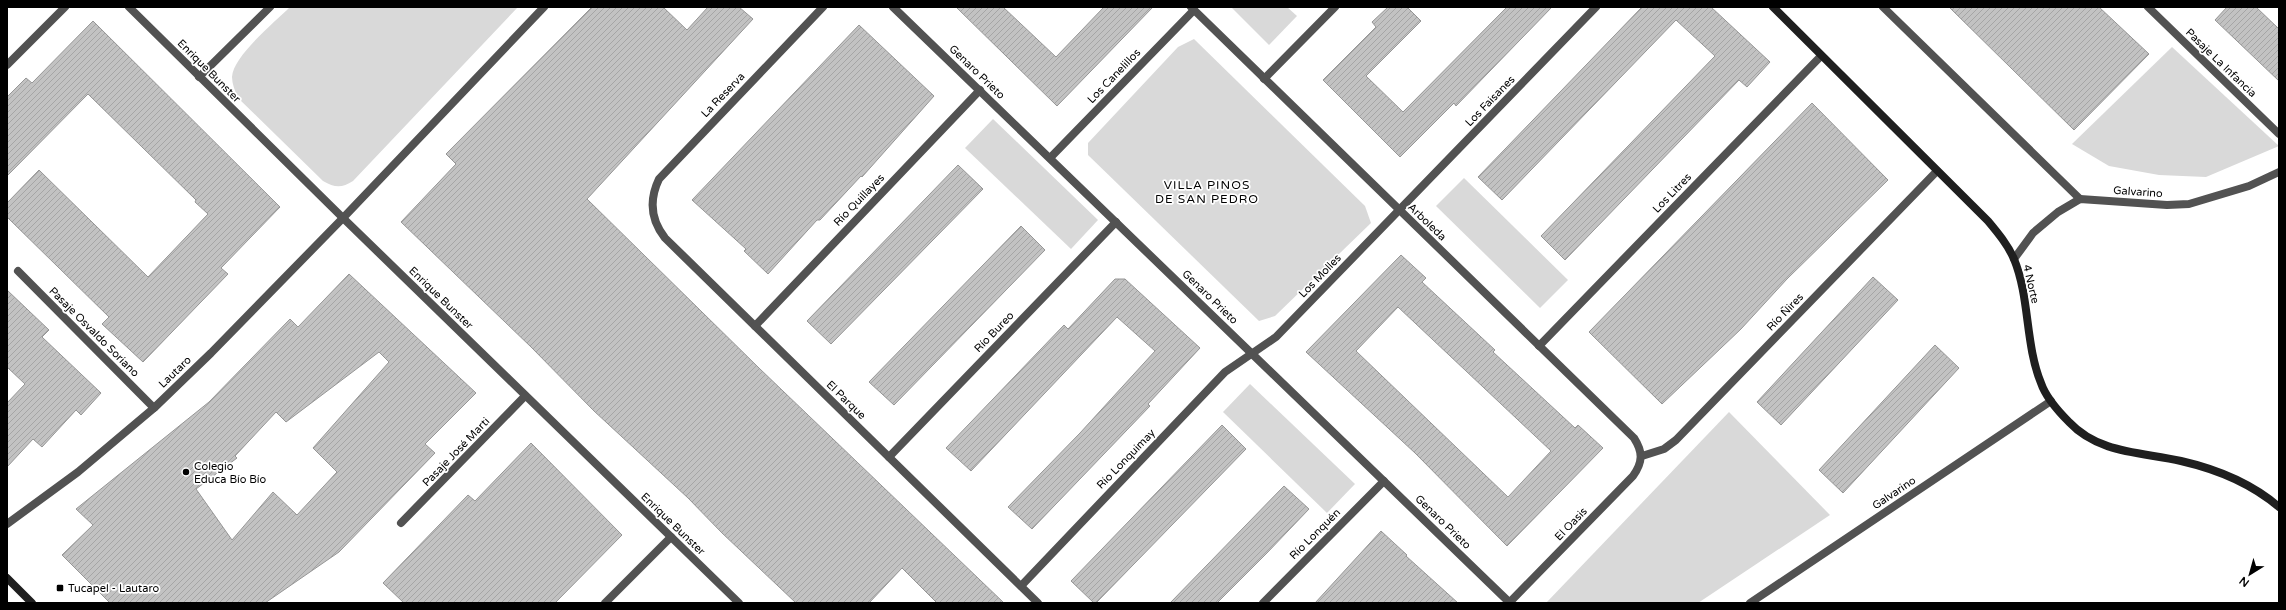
<svg xmlns="http://www.w3.org/2000/svg" width="2286" height="610" viewBox="0 0 2286 610" font-family="'Varela Round',sans-serif">
<style>
.green{fill:#d9d9d9}
.building{fill:url(#building-hatch);stroke:#969696;fill-rule:evenodd}
.lines{fill:none;stroke-linecap:round;stroke-linejoin:round}
.street{stroke:#525252;stroke-width:8}
.secondary{stroke:#1f1f1f;stroke-width:8}
.poi-dot{fill:#000;stroke:#fff;stroke-width:1.5}
.labels{text-anchor:middle;dominant-baseline:central;stroke-width:3.5;stroke-linejoin:round;paint-order:stroke}
.street-label{font-size:11px;fill:#000;stroke:#fff}
.poi-label{font-size:11px;fill:#000;stroke:#fff;text-anchor:start}
.neighbourhood-label{font-size:12px;letter-spacing:1px;fill:#000;stroke:#fff}
</style>
<defs>
<pattern id="building-hatch" width="6" height="6" patternUnits="userSpaceOnUse"><rect width="6" height="6" fill="#c2c2c2"/><path d="M-1 1l2-2M0 6l6-6M5 7l2-2" fill="none" stroke="#a5a5a5"/></pattern>
</defs>
<rect width="100%" height="100%" fill="#fff"/>
<g class="green">
<path d="M290 7H518L353 181C342 188 335 188 323 181L238 98C235 91 232 84 232 77 233 56 275 22 290 7Z"/>
<polygon points="1231,7 1287,7 1297,16 1269,45"/>
<polygon points="1194,39 1365,206 1371,223 1275,316 1259,321 1088,155 1088,143 1178,47"/>
<polygon points="2172,47 2279,146 2206,177 2159,175 2109,166 2072,144"/>
<polygon points="993,119 1098,220 1071,249 965,148"/>
<polygon points="1464,178 1568,280 1540,308 1436,206"/>
<polygon points="1250,384 1355,484 1327,513 1223,412"/>
<polygon points="1729,412 1830,515 1698,603 1546,603"/>
</g>
<g class="building">
<polygon points="592,7 663,7 687,30 708,7 739,7 753,19 587,199 759,368 1004,603 937,603 902,568 869,603 796,603 722,533 688,498 594,411 531,347 401,222 456,164 446,154"/>
<polygon points="956,7 1003,7 1056,57 1104,7 1153,7 1057,106"/>
<polygon points="1388,7 1407,7 1421,21 1366,76 1403,112 1507,7 1552,7 1456,106 1454,103 1400,157 1323,80 1376,27 1372,22"/>
<polygon points="1642,7 1711,7 1770,62 1747,87 1739,80 1565,260 1541,236 1715,56 1676,20 1502,200 1478,177"/>
<polygon points="1949,7 2099,7 2149,54 2074,130"/>
<polygon points="2227,7 2256,7 2279,29 2279,81 2215,20"/>
<polygon points="93,21 280,207 221,268 228,274 143,362 102,324 109,317 7,217 7,203 39,170 148,277 208,214 195,202 196,200 88,94 7,176 7,97 26,78 32,83"/>
<polygon points="859,25 934,96 862,177 861,176 820,220 817,220 768,274 744,251 746,249 692,200"/>
<polygon points="1812,103 1888,180 1787,279 1741,329 1662,404 1589,332"/>
<polygon points="958,165 983,189 831,344 807,321"/>
<polygon points="1021,226 1045,250 894,405 869,382"/>
<path d="M1401 255 1426 278 1422 282 1495 350 1493 352 1575 428 1578 425 1603 448 1507 546 1415 453 1306 352ZM1398 307 1551 451 1508 497 1356 351Z"/>
<path d="M349 274 476 393 425 444 435 453 339 552 265 603H110L62 555 93 525 76 509 209 402 290 319 298 327ZM379 352 389 362 313 448 337 472 297 515 273 492 232 540 196 489 237 458 235 456 276 412 286 422Z"/>
<polygon points="1873,277 1898,300 1781,425 1757,402"/>
<polygon points="1115,279 1125,279 1200,348 1148,404 1150,406 1032,529 1008,507 1080,433 1155,351 1117,317 971,471 946,448 1064,325 1068,329"/>
<polygon points="7,290 49,330 42,337 101,393 81,415 76,410 42,447 33,439 7,467 7,403 25,384 7,367"/>
<polygon points="1935,345 1959,368 1843,493 1819,470"/>
<polygon points="1222,425 1246,449 1096,603 1094,603 1071,581"/>
<polygon points="531,443 622,535 555,603 404,603 383,583 468,495 475,501"/>
<polygon points="1284,486 1309,509 1267,553 1217,603 1170,603"/>
<polygon points="1381,531 1407,555 1406,556 1458,603 1315,603"/>
</g>
<g class="lines">
<g class="street">
<polyline points="129,7 343,218 739,603"/>
<path d="M823 7 659 179C649 200 650 219 665 238L1038 603"/>
<polyline points="893,7 1510,603"/>
<path d="M1191 7 1634 438C1643 452 1643 462 1633 476L1509 603"/>
<polyline points="1883,7 2080,199"/>
<polyline points="2148,7 2279,134"/>
<polyline points="7,65 65,7"/>
<polyline points="199,77 270,7"/>
<polyline points="1264,79 1335,7"/>
<polyline points="1050,158 1194,10"/>
<polyline points="2014,259 2033,233 2058,212 2080,199 2167,205 2189,204 2249,186 2279,172"/>
<polyline points="18,271 154,408"/>
<polyline points="755,326 980,90"/>
<polyline points="1539,346 1821,56"/>
<polyline points="1642,456 1664,449 1676,440 1937,171"/>
<polyline points="889,457 1116,222"/>
<polyline points="401,523 525,396"/>
<polyline points="7,524 78,472 154,408 211,353 343,218 544,7"/>
<polyline points="1021,586 1225,372 1276,337 1596,7"/>
<polyline points="605,603 671,537"/>
<polyline points="1263,603 1384,481"/>
<polyline points="1750,603 2051,401"/>
</g>
<g class="secondary">
<path d="M1773 7 1988 221C1998 233 2008 245 2014 259 2030 298 2025 344 2041 383 2046 398 2058 411 2069 422 2099 454 2142 452 2181 461 2216 469 2251 483 2279 507"/>
<polyline points="7,578 32,603"/>
</g>
</g>
<g class="poi-dot">
<circle cx="186" cy="472" r="4"/>
<rect x="56" y="584" width="8" height="8" rx="2"/>
</g>
<g class="labels">
<g class="street-label">
<text transform="translate(2221 63) rotate(44)">Pasaje La Infancia</text>
<text transform="translate(209 71) rotate(45)">Enrique Bunster</text>
<text transform="translate(977 72) rotate(44)">Genaro Prieto</text>
<text transform="translate(1114 76) rotate(-46)">Los Canelillos</text>
<text transform="translate(723 95) rotate(-46)">La Reserva</text>
<text transform="translate(1490 101) rotate(-46)">Los Faisanes</text>
<text transform="translate(2138 192) rotate(4)">Galvarino</text>
<text transform="translate(1672 193) rotate(-46)">Los Litres</text>
<text transform="translate(859 200) rotate(-46)">Río Quillayes</text>
<text transform="translate(1427 222) rotate(44)">Arboleda</text>
<text transform="translate(1320 276) rotate(-46)">Los Molles</text>
<text transform="translate(2031 284) rotate(77)">4 Norte</text>
<text transform="translate(1210 297) rotate(44)">Genaro Prieto</text>
<text transform="translate(441 298) rotate(44)">Enrique Bunster</text>
<text transform="translate(1785 312) rotate(-46)">Río Ñires</text>
<text transform="translate(94 332) rotate(45)">Pasaje Osvaldo Soriano</text>
<text transform="translate(994 332) rotate(-46)">Río Bureo</text>
<text transform="translate(175 372) rotate(-44)">Lautaro</text>
<text transform="translate(846 400) rotate(44)">El Parque</text>
<text transform="translate(456 452) rotate(-46)">Pasaje José Marti</text>
<text transform="translate(1126 459) rotate(-46)">Río Lonquimay</text>
<text transform="translate(1894 493) rotate(-34)">Galvarino</text>
<text transform="translate(1443 522) rotate(44)">Genaro Prieto</text>
<text transform="translate(673 524) rotate(44)">Enrique Bunster</text>
<text transform="translate(1571 524) rotate(-46)">El Oasis</text>
<text transform="translate(1315 534) rotate(-45)">Río Lonquén</text>
</g>
<g class="poi-label">
<text x="194" y="466">Colegio<tspan x="194" dy="13">Educa Bío Bío</tspan></text>
<text x="68" y="588">Tucapel - Lautaro</text>
</g>
<g class="neighbourhood-label">
<text x="1207" y="185">VILLA PINOS<tspan x="1207" dy="14">DE SAN PEDRO</tspan></text>
</g>
</g>
<rect width="2286" height="610" fill="none" stroke="#000000" stroke-width="16"/>
<g transform="translate(2250 574) rotate(217)" stroke="#ffffff" stroke-width="3" paint-order="stroke">
<path d="M0-3L7 15L0 10L-7 15Z" fill="#000000"/>
<text y="-6" font-size="11" font-weight="bold" text-anchor="middle" fill="#000000">N</text>
</g>
</svg>
